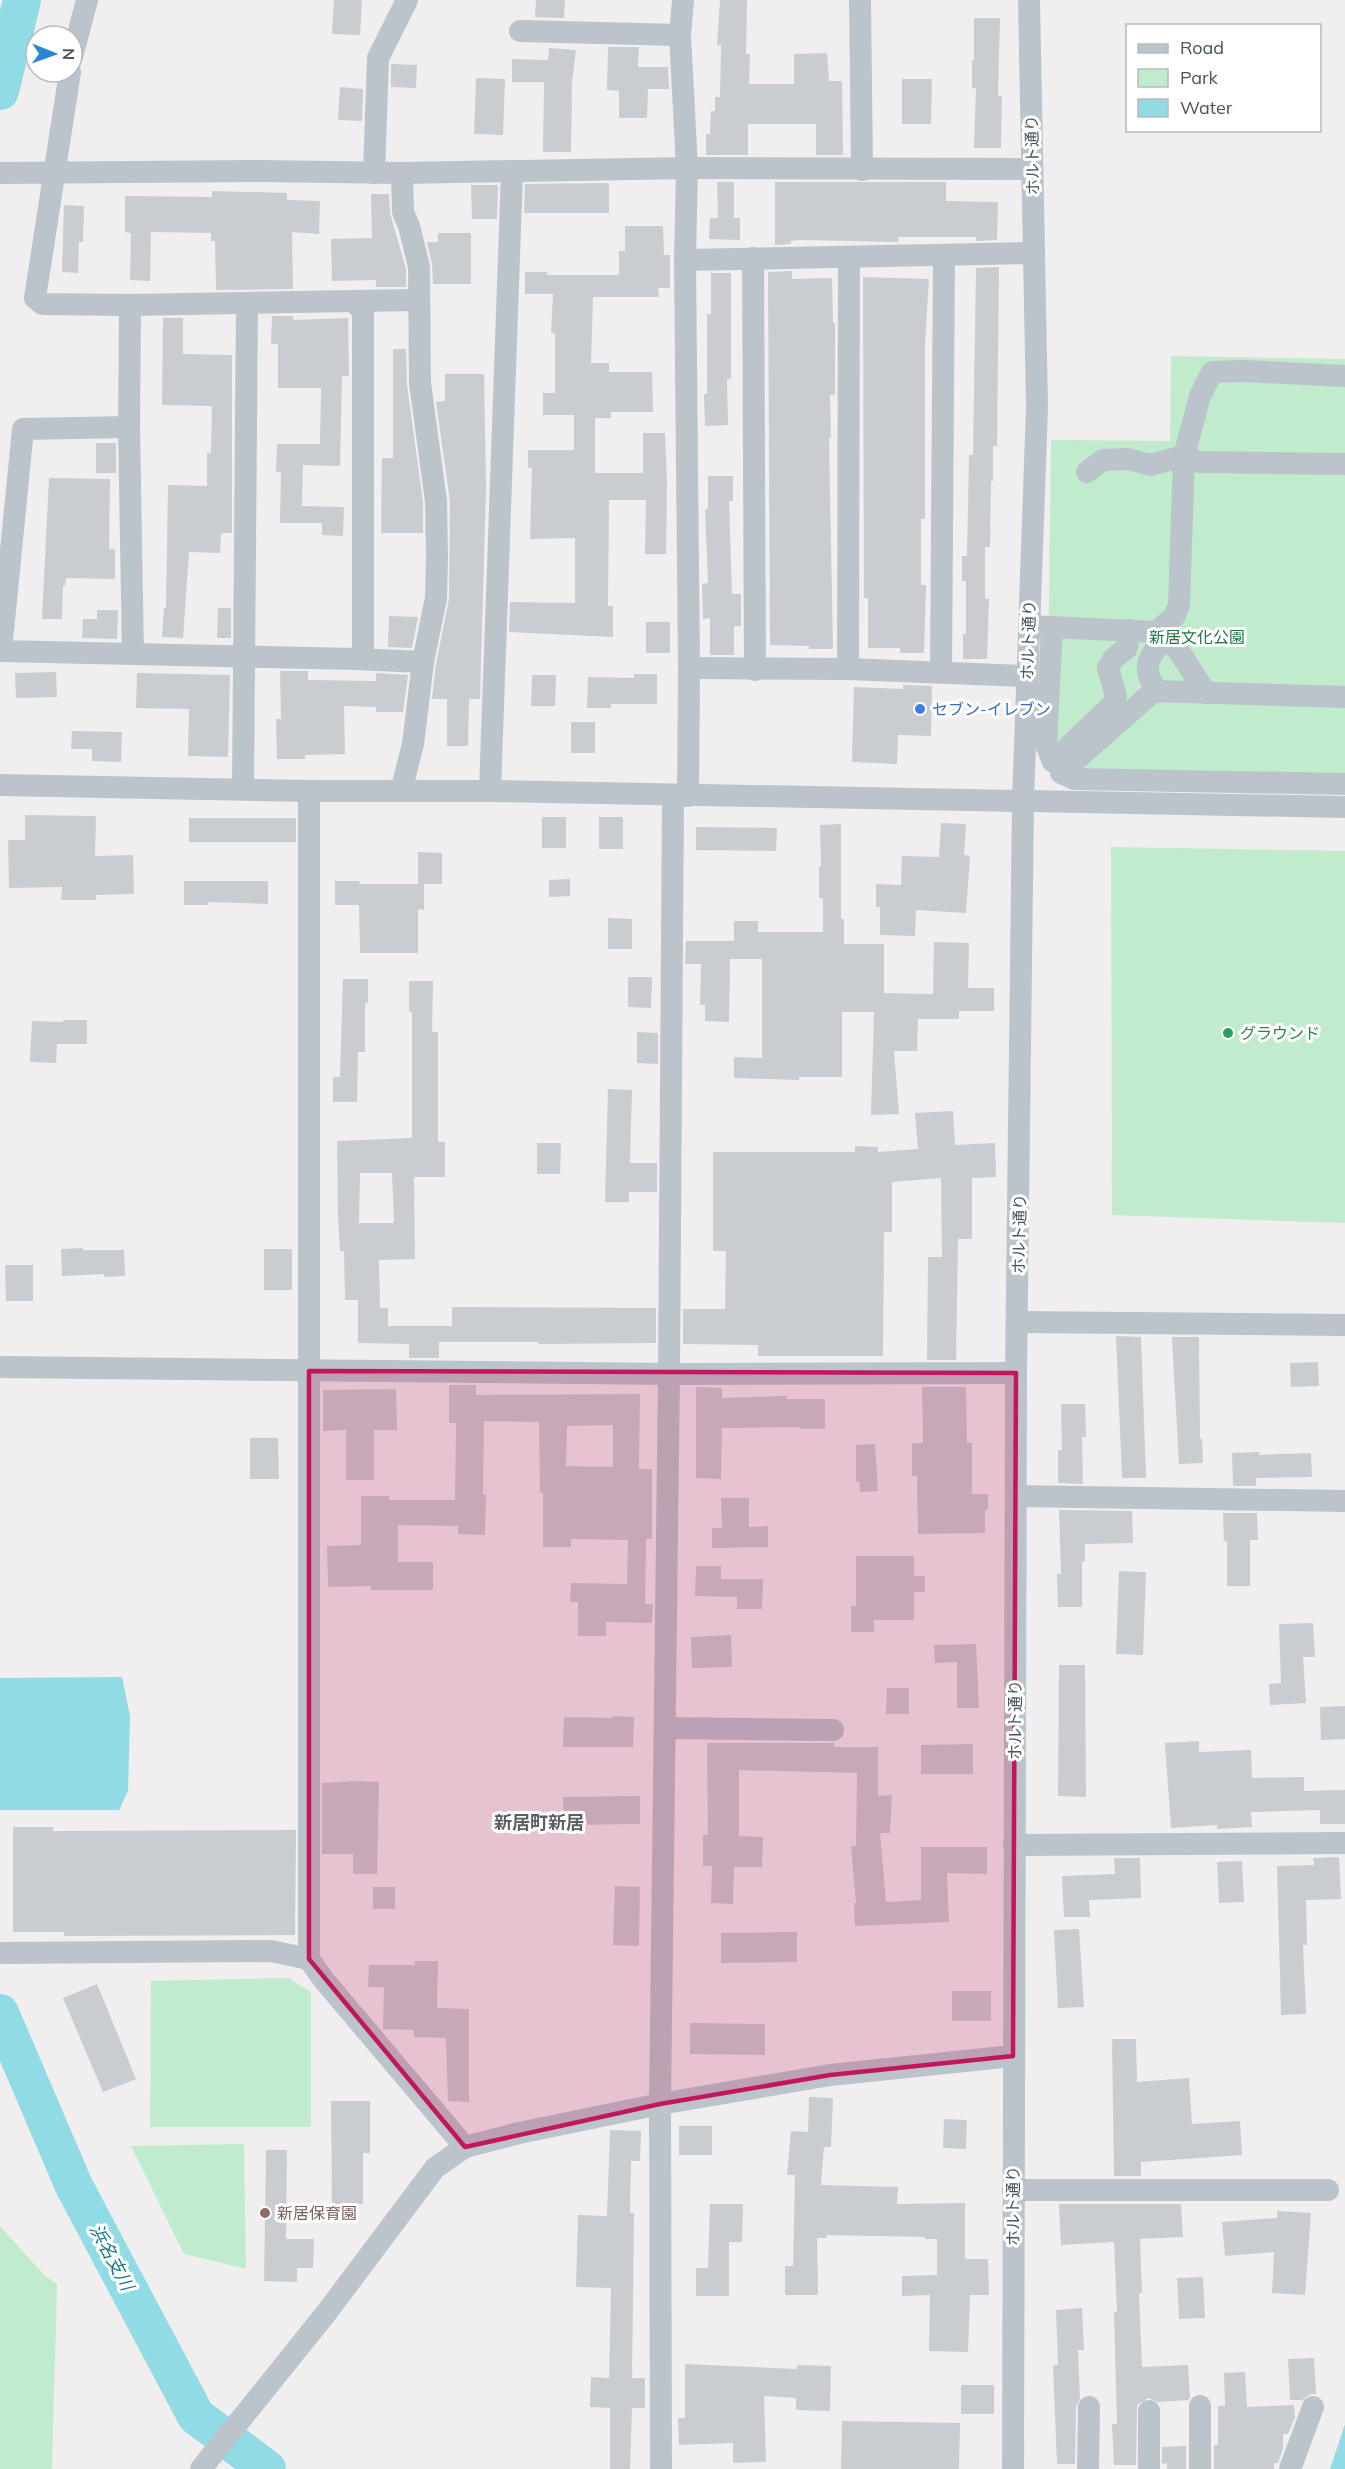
<svg xmlns="http://www.w3.org/2000/svg" width="1345" height="2469" viewBox="0 0 1345 2469" font-family="Mulish,'Noto Sans JP',sans-serif">
<style>
.green{fill:#c0ebcc}
.water{fill:#91dce4}
.lines{fill:none;stroke-linecap:round;stroke-linejoin:round}
.river{stroke:#91dce4;stroke-width:38}
.building{fill:#c9ccd1;fill-rule:evenodd}
.minor{stroke:#bbc4ca;stroke-width:22}
.marked{fill:#c2185b;fill-opacity:0.2;stroke:#c2185b;stroke-width:4.5;stroke-linejoin:round}
.shop-dot{fill:#3f7fe0;stroke:#fff;stroke-width:2}
.leisure-dot{fill:#2e9e5b;stroke:#fff;stroke-width:2}
.education-dot{fill:#8d6e63;stroke:#fff;stroke-width:2}
.labels{text-anchor:middle;dominant-baseline:central;stroke-width:6;stroke-linejoin:round;paint-order:stroke}
.street-label{font-size:16px;fill:#48545a;stroke:#fff}
.park-label{font-size:16px;fill:#1f7540;stroke:#fff}
.shop-label{font-size:16px;fill:#366cbe;stroke:#fff;text-anchor:start}
.leisure-label{font-size:16px;fill:#27864d;stroke:#fff;text-anchor:start}
.education-label{font-size:16px;fill:#785e54;stroke:#fff;text-anchor:start}
.neighbourhood-label{font-size:18px;font-weight:bold;fill:#5b5f63;stroke:#fff}
.water-label{font-size:18px;font-style:italic;fill:#187d87;stroke:#fff}
</style>
<rect width="100%" height="100%" fill="#f1eeef"/>
<g class="green">
<polygon points="1171,356 1345,359 1345,787 1047,768 1051,440 1170,441"/>
<polygon points="1111,847 1345,851 1345,1223 1112,1215"/>
<polygon points="288,1978 311,1992 311,2127 150,2127 151,1981"/>
<polygon points="244,2144 246,2269 184,2254 131,2146"/>
<polygon points="0,2226 44,2275 57,2284 52,2469 0,2469"/>
</g>
<g class="water">
<polygon points="122,1677 130,1716 128,1791 119,1810 0,1810 0,1678"/>
<polygon points="1345,2424 1345,2469 1330,2469"/>
</g>
<g class="lines">
<g class="river">
<polyline points="0,91 22,0"/>
<polyline points="0,2013 74,2186 196,2416 267,2469"/>
</g>
</g>
<g class="building">
<polygon points="334,0 362,0 360,35 332,34"/>
<polygon points="536,0 565,0 564,18 535,17"/>
<polygon points="720,0 747,0 746,54 750,54 749,84 794,84 794,54 827,53 829,81 842,81 843,155 816,155 816,124 748,124 748,155 706,155 706,134 710,134 711,111 715,111 715,97 720,97 721,45 717,45"/>
<polygon points="974,18 1000,18 998,96 1002,96 1001,148 974,148 976,88 972,88 972,60 974,60"/>
<polygon points="608,47 639,47 638,67 668,67 669,89 648,89 647,118 619,118 619,91 607,90"/>
<polygon points="549,48 576,50 572,82 571,152 543,152 544,82 512,82 512,59 548,60"/>
<polygon points="391,64 417,65 416,88 391,87"/>
<polygon points="476,78 505,79 503,135 474,134"/>
<polygon points="902,79 932,79 931,124 902,124"/>
<polygon points="340,87 363,89 362,121 338,120"/>
<polygon points="717,182 734,182 734,218 740,218 740,240 709,239 710,218 718,218"/>
<polygon points="775,182 946,182 946,201 998,202 997,240 976,241 976,237 898,237 898,242 798,240 791,241 791,244 775,245"/>
<polygon points="609,183 609,213 524,213 525,184"/>
<polygon points="471,185 498,185 497,219 472,219"/>
<polygon points="212,191 287,193 287,200 320,201 319,234 292,232 293,289 216,290 215,241 211,241 211,233 151,232 150,281 130,280 131,233 125,232 125,196 212,197"/>
<polygon points="371,194 389,194 390,213 406,269 406,287 376,287 376,280 332,281 331,239 372,238"/>
<polygon points="64,205 84,206 83,242 79,242 78,273 62,272"/>
<polygon points="625,226 663,226 664,255 670,255 670,288 658,288 659,297 593,297 591,363 609,363 609,372 652,372 653,412 611,412 611,418 595,418 595,473 643,473 643,433 665,433 667,483 666,554 645,554 646,500 609,500 608,606 613,606 613,637 509,632 510,602 575,603 575,538 530,539 532,468 528,468 528,450 574,450 574,415 543,415 543,393 555,393 555,333 551,333 553,294 525,294 525,272 547,272 547,275 619,275 619,251 625,251"/>
<polygon points="438,233 471,233 471,284 433,284 432,264 427,242 438,242"/>
<polygon points="999,267 997,446 993,446 993,481 991,481 990,547 985,547 985,599 989,599 987,659 963,659 963,634 966,634 966,581 962,581 962,556 967,556 969,455 973,455 976,268"/>
<polygon points="792,271 792,279 832,278 833,323 835,323 835,395 830,395 831,438 829,438 833,649 809,649 809,646 770,645 768,272"/>
<polygon points="711,273 731,273 731,379 727,379 728,425 705,426 704,394 707,394 707,314 711,314"/>
<polygon points="863,277 929,279 925,342 925,519 921,519 921,585 926,585 924,653 900,653 900,648 868,648 868,598 864,598"/>
<polygon points="272,316 293,316 293,320 348,318 349,376 342,376 340,466 303,465 302,506 344,507 343,536 322,535 322,523 280,523 281,472 276,472 277,444 320,444 321,388 278,388 278,344 271,344"/>
<polygon points="163,318 183,318 183,354 232,355 232,533 221,533 220,553 189,552 183,638 162,637 164,608 166,608 168,485 207,486 207,453 211,453 212,406 162,405"/>
<polygon points="393,349 406,349 407,385 423,502 423,533 381,533 382,458 393,458"/>
<polygon points="445,374 484,374 486,488 480,699 469,699 468,746 447,746 447,699 432,699 436,664 449,599 450,501 436,402 445,401"/>
<rect x="96" y="443" width="20" height="30"/>
<polygon points="708,476 733,476 733,501 729,501 732,594 741,594 741,626 734,626 734,655 710,655 710,618 703,619 702,584 708,583 705,509 708,509"/>
<polygon points="49,478 110,479 109,549 115,549 115,579 66,578 65,586 63,586 62,619 42,619"/>
<polygon points="218,608 231,608 231,638 217,638"/>
<polygon points="97,610 118,610 117,639 82,638 83,619 97,619"/>
<polygon points="389,616 418,617 412,648 388,647"/>
<rect x="646" y="622" width="24" height="31"/>
<polygon points="280,671 308,671 308,680 376,681 376,673 408,675 403,712 376,712 376,707 344,706 345,754 305,755 305,759 277,759 276,719 281,719"/>
<polygon points="56,672 57,697 16,698 15,673"/>
<polygon points="137,673 230,675 228,757 188,756 189,709 136,708"/>
<polygon points="634,674 657,674 657,704 611,704 611,708 587,708 588,677 634,678"/>
<polygon points="532,675 556,675 555,706 531,706"/>
<polygon points="903,685 932,686 931,736 898,735 897,764 852,762 854,687 903,689"/>
<rect x="571" y="722" width="24" height="31"/>
<polygon points="72,731 122,732 121,762 92,761 92,749 71,749"/>
<polygon points="25,815 96,816 95,856 133,855 134,894 96,895 96,900 61,900 62,887 9,888 8,840 25,840"/>
<rect x="542" y="817" width="24" height="31"/>
<rect x="599" y="817" width="24" height="32"/>
<rect x="189" y="818" width="107" height="24"/>
<polygon points="941,823 966,824 964,855 970,856 966,913 916,910 915,936 880,935 880,907 876,907 876,884 901,885 902,856 939,857"/>
<polygon points="841,824 841,919 844,919 844,944 884,944 884,993 933,994 934,942 969,943 968,988 994,988 994,1011 959,1011 959,1019 918,1019 917,1051 894,1051 899,1114 871,1115 874,1012 842,1012 842,1077 799,1077 799,1080 734,1078 734,1057 762,1058 762,959 730,959 729,1022 705,1021 705,1005 700,1005 701,964 685,964 686,941 734,941 734,921 758,921 758,932 823,932 823,898 819,898 819,866 821,866 820,825"/>
<polygon points="696,827 777,828 776,851 696,850"/>
<polygon points="418,852 442,853 442,884 418,884"/>
<polygon points="570,879 570,896 549,897 549,880"/>
<polygon points="184,881 268,881 268,904 208,902 208,905 184,905"/>
<polygon points="335,881 360,881 359,884 424,884 424,910 418,909 418,953 360,953 359,905 335,905"/>
<polygon points="608,918 632,919 632,949 608,949"/>
<polygon points="628,977 652,977 651,1008 628,1007"/>
<polygon points="343,979 368,979 368,1003 365,1003 365,1052 358,1052 357,1102 333,1102 333,1077 340,1077"/>
<path d="M409 981H433L432 1032H438V1142H445V1177H414L415 1259 379 1260 380 1308H388V1326H452V1307L656 1308V1343L538 1344V1342H439V1358H409V1344L358 1343V1300H345L344 1251H340L338 1217 337 1141 412 1138V1012H409ZM360 1173H392L394 1223H359Z"/>
<polygon points="63,1020 87,1020 87,1044 57,1044 56,1063 30,1062 32,1021 63,1022"/>
<polygon points="637,1032 658,1033 658,1064 637,1063"/>
<polygon points="608,1089 632,1090 630,1163 657,1163 657,1192 629,1192 629,1202 605,1202"/>
<polygon points="953,1111 955,1145 995,1143 996,1177 972,1178 972,1239 958,1239 956,1360 927,1360 928,1257 942,1257 941,1178 892,1182 892,1232 884,1232 883,1356 758,1356 758,1345 683,1344 683,1309 725,1309 726,1251 713,1251 713,1152 855,1152 855,1146 878,1147 878,1152 918,1149 915,1113"/>
<polygon points="537,1143 561,1143 560,1174 537,1174"/>
<polygon points="83,1248 83,1250 124,1250 125,1276 104,1277 104,1274 62,1276 61,1249"/>
<rect x="264" y="1249" width="28" height="41"/>
<polygon points="5,1265 33,1265 33,1301 6,1301"/>
<polygon points="1116,1336 1141,1337 1146,1478 1122,1478"/>
<polygon points="1172,1337 1199,1337 1200,1439 1202,1439 1203,1463 1179,1464"/>
<polygon points="1318,1362 1319,1386 1291,1387 1290,1363"/>
<path d="M449 1385H476V1395L640 1394 639 1469H652V1539H646L645 1604H653L652 1623 606 1622V1636H578V1602H570L571 1583 627 1584 628 1540 571 1539V1547H543V1493H540L539 1422 484 1421 483 1494 486 1495 485 1535 458 1534V1526L398 1525V1562H433V1590H371V1586L328 1587 327 1546 361 1545V1496H389V1500H455L456 1423H449ZM613 1425V1467L566 1466 567 1426Z"/>
<polygon points="696,1387 722,1388 722,1398 787,1396 786,1399 825,1399 825,1429 800,1429 800,1427 722,1428 721,1479 696,1478"/>
<polygon points="922,1387 966,1387 967,1443 972,1443 972,1494 988,1494 988,1510 985,1510 985,1533 918,1534 917,1476 912,1476 912,1443 923,1443"/>
<polygon points="396,1389 397,1430 374,1430 374,1480 346,1480 346,1430 323,1431 323,1390"/>
<polygon points="1061,1404 1085,1404 1086,1437 1082,1437 1083,1484 1058,1483 1058,1450 1062,1450"/>
<polygon points="250,1438 278,1438 279,1479 250,1479"/>
<polygon points="875,1444 878,1491 860,1492 859,1481 856,1482 856,1445"/>
<polygon points="1259,1452 1259,1455 1311,1453 1312,1477 1256,1478 1256,1486 1233,1486 1232,1453"/>
<polygon points="721,1498 749,1498 749,1527 768,1526 768,1547 712,1548 712,1528 722,1528"/>
<polygon points="1059,1510 1132,1511 1133,1543 1085,1544 1085,1561 1082,1562 1082,1607 1058,1607 1057,1574 1061,1574"/>
<polygon points="1223,1513 1257,1513 1258,1540 1250,1540 1250,1586 1227,1586 1227,1541 1224,1541"/>
<polygon points="856,1556 914,1556 914,1576 925,1576 925,1592 914,1592 914,1620 874,1620 874,1632 851,1632 851,1606 856,1606"/>
<polygon points="696,1566 721,1566 721,1579 763,1579 762,1609 737,1609 737,1597 695,1596"/>
<polygon points="1119,1571 1146,1572 1143,1655 1116,1654"/>
<polygon points="1313,1623 1315,1657 1303,1657 1306,1703 1270,1705 1269,1684 1281,1683 1279,1624"/>
<polygon points="731,1635 732,1667 692,1668 691,1637"/>
<polygon points="976,1644 979,1708 957,1708 957,1662 935,1663 934,1645"/>
<polygon points="1059,1665 1085,1665 1086,1797 1058,1796"/>
<polygon points="887,1688 909,1688 909,1714 886,1714"/>
<polygon points="1345,1706 1345,1739 1321,1740 1320,1707"/>
<polygon points="612,1716 634,1717 633,1747 563,1747 564,1717 612,1718"/>
<polygon points="1199,1741 1199,1752 1251,1750 1252,1778 1304,1777 1304,1791 1345,1790 1345,1824 1320,1824 1320,1810 1251,1812 1252,1827 1217,1829 1217,1825 1171,1828 1165,1743"/>
<polygon points="707,1743 834,1743 834,1747 878,1747 878,1796 892,1795 890,1833 880,1833 886,1902 921,1900 921,1847 987,1847 987,1874 947,1873 949,1922 855,1926 854,1903 856,1903 851,1846 856,1846 857,1773 739,1770 739,1836 763,1837 762,1867 734,1867 733,1904 711,1903 712,1866 703,1866 703,1835 708,1835"/>
<polygon points="973,1744 973,1774 921,1774 921,1745"/>
<polygon points="357,1781 379,1782 377,1874 353,1874 353,1854 322,1854 322,1783"/>
<polygon points="640,1796 640,1824 563,1825 563,1797"/>
<polygon points="13,1827 53,1827 53,1831 296,1830 295,1935 64,1936 64,1932 13,1932"/>
<polygon points="1339,1857 1341,1899 1306,1900 1307,1945 1303,1945 1306,2014 1281,2015 1277,1866 1314,1865 1313,1858"/>
<polygon points="1114,1858 1140,1858 1141,1898 1089,1900 1090,1917 1064,1917 1062,1876 1115,1874"/>
<polygon points="1242,1861 1244,1902 1219,1903 1217,1862"/>
<polygon points="615,1886 640,1887 639,1946 613,1945"/>
<rect x="373" y="1887" width="22" height="22"/>
<polygon points="1079,1929 1084,2007 1058,2008 1054,1930"/>
<polygon points="797,1932 797,1962 721,1963 721,1933"/>
<polygon points="415,1961 438,1961 437,2008 469,2009 469,2102 448,2101 446,2038 414,2037 414,2030 383,2029 384,1987 368,1987 369,1965 415,1965"/>
<polygon points="97,1984 136,2079 103,2092 63,1998"/>
<rect x="952" y="1991" width="39" height="30"/>
<polygon points="690,2023 765,2024 765,2055 690,2054"/>
<polygon points="1112,2039 1136,2039 1137,2082 1189,2078 1192,2124 1240,2121 1242,2155 1141,2162 1141,2176 1114,2176"/>
<polygon points="809,2097 833,2098 831,2147 824,2147 821,2185 898,2187 897,2204 965,2203 965,2259 988,2259 989,2295 970,2295 968,2352 929,2351 930,2295 902,2296 902,2276 937,2275 937,2239 925,2239 925,2237 827,2235 826,2238 817,2238 818,2295 785,2295 785,2266 793,2266 795,2175 787,2175 791,2131 808,2132"/>
<polygon points="331,2101 370,2101 370,2153 363,2153 363,2204 332,2204"/>
<polygon points="944,2119 967,2120 966,2149 943,2148"/>
<rect x="679" y="2126" width="33" height="29"/>
<polygon points="610,2130 641,2131 640,2161 631,2161 630,2213 634,2213 632,2378 645,2378 645,2408 632,2408 630,2469 610,2469 610,2408 590,2407 591,2377 609,2378 611,2288 576,2287 578,2215 607,2216"/>
<polygon points="266,2150 287,2150 286,2239 314,2239 313,2268 297,2268 297,2282 264,2281"/>
<polygon points="710,2204 743,2204 742,2242 729,2242 729,2296 696,2296 696,2268 708,2268"/>
<polygon points="1059,2204 1181,2204 1183,2237 1140,2239 1142,2293 1139,2293 1142,2367 1188,2365 1190,2398 1188,2400 1158,2402 1148,2398 1137,2405 1136,2465 1114,2465 1112,2424 1117,2424 1114,2312 1117,2312 1114,2242 1061,2245"/>
<polygon points="1277,2211 1311,2213 1305,2295 1272,2293 1274,2252 1225,2256 1222,2222 1277,2218"/>
<polygon points="1203,2277 1205,2318 1179,2319 1177,2278"/>
<polygon points="1082,2308 1084,2350 1078,2350 1080,2398 1076,2407 1075,2464 1057,2464 1053,2365 1058,2365 1056,2310"/>
<polygon points="1314,2358 1316,2394 1310,2394 1302,2400 1290,2400 1288,2359"/>
<polygon points="685,2364 797,2369 797,2365 831,2366 830,2411 796,2410 796,2398 764,2396 766,2462 733,2463 733,2443 679,2445 678,2418 685,2418"/>
<polygon points="1245,2372 1247,2407 1294,2405 1295,2417 1288,2434 1283,2434 1283,2448 1278,2463 1274,2463 1274,2469 1214,2469 1214,2445 1218,2445 1218,2406 1225,2406 1224,2373"/>
<rect x="961" y="2385" width="33" height="29"/>
<polygon points="842,2421 960,2423 959,2469 841,2469"/>
<polygon points="1186,2446 1186,2469 1167,2469 1167,2463 1162,2464 1162,2447"/>
</g>
<g class="lines">
<g class="minor">
<polyline points="683,0 680,35 687,168 685,260 689,668 688,796"/>
<polyline points="860,0 862,170"/>
<polyline points="520,31 680,35"/>
<polyline points="72,57 87,0"/>
<polyline points="70,72 35,298 42,304 130,305"/>
<polyline points="0,173 260,171 402,173 687,168 1032,169"/>
<polyline points="374,173 378,58 407,0"/>
<polyline points="753,258 755,670"/>
<polyline points="685,260 1034,253"/>
<polygon points="353,301 363,311 363,653 355,659 133,654 129,427 130,305"/>
<polyline points="353,301 419,300"/>
<polyline points="129,427 23,429 1,651 133,654"/>
<polyline points="1087,472 1103,460 1128,459 1150,465 1184,456 1200,462 1345,464"/>
<polyline points="1029,626 1156,632 1174,617 1179,605 1184,456 1200,396 1212,372 1244,371 1345,376"/>
<polyline points="1052,627 1046,744 1053,762"/>
<polyline points="1156,632 1178,650 1206,693"/>
<polyline points="355,659 423,662"/>
<polyline points="689,668 848,669 1027,676"/>
<polyline points="848,669 849,257"/>
<polyline points="941,672 944,255"/>
<path d="M1158 692C1140 668 1148 660 1163 638"/>
<polyline points="1345,697 1154,691 1061,773 1074,779 1345,784"/>
<polyline points="1060,755 1114,703 1116,696 1108,668 1114,658 1127,648 1130,630"/>
<polyline points="0,785 309,791 490,791 1345,807"/>
<polyline points="243,789 247,303"/>
<polyline points="309,791 309,1959 323,1979 465,2147"/>
<polyline points="401,791 413,744 423,662 436,598 437,556 436,501 420,383 419,267 409,226 403,212 402,173"/>
<polyline points="490,791 512,172"/>
<polyline points="1018,1322 1345,1325"/>
<polyline points="0,1367 669,1374 1016,1373"/>
<polyline points="1017,1496 1345,1501"/>
<polyline points="665,1728 833,1730"/>
<polyline points="1014,1845 1345,1843"/>
<polyline points="0,1953 271,1951 309,1959"/>
<polyline points="1013,2190 1328,2190"/>
<polyline points="201,2469 327,2312 435,2168 465,2147 519,2133 660,2104 830,2075 1013,2056"/>
<polyline points="661,2469 660,2104 669,1374 673,796"/>
<polyline points="1013,2469 1016,1373 1023,801 1037,407 1029,0"/>
<polyline points="1088,2469 1089,2407"/>
<polyline points="1149,2469 1149,2411"/>
<polyline points="1200,2469 1200,2406"/>
<polyline points="1290,2469 1313,2407"/>
</g>
</g>
<path class="marked" d="M309 1371 1016 1373 1013 2056 830 2075 660 2104 465 2147 309 1959Z"/>
<circle class="shop-dot" cx="920" cy="709" r="6"/>
<circle class="leisure-dot" cx="1228" cy="1033" r="6"/>
<circle class="education-dot" cx="265" cy="2213" r="6"/>
<g class="labels">
<g class="street-label">
<text transform="translate(1032 155) rotate(-91)">ホルト通り</text>
<text transform="translate(1028 640) rotate(-88)">ホルト通り</text>
<text transform="translate(1019 1234) rotate(-89)">ホルト通り</text>
<text transform="translate(1015 1720) rotate(-90)">ホルト通り</text>
<text transform="translate(1013 2206) rotate(-90)">ホルト通り</text>
</g>
<g class="park-label">
<text x="1197" y="637">新居文化公園</text>
</g>
<g class="shop-label">
<text x="932" y="709">セブン-イレブン</text>
</g>
<g class="leisure-label">
<text x="1240" y="1033">グラウンド</text>
</g>
<g class="education-label">
<text x="277" y="2213">新居保育園</text>
</g>
<g class="neighbourhood-label">
<text x="539" y="1822">新居町新居</text>
</g>
<g class="water-label">
<text transform="translate(112 2257) rotate(62)">浜名支川</text>
</g>
</g>
<rect x="1126" y="24" width="195" height="108" fill="#ffffff" stroke="#b6bbbd" stroke-width="1.5"/>
<rect x="1138" y="44" width="30" height="9" fill="#bbc4ca" stroke="#b6bbbd" stroke-width="1.5"/>
<text x="1180" y="54" font-size="18" fill="#48545a">Road</text>
<rect x="1138" y="69" width="30" height="18" fill="#c0ebcc" stroke="#b6bbbd" stroke-width="1.5"/>
<text x="1180" y="84" font-size="18" fill="#48545a">Park</text>
<rect x="1138" y="99" width="30" height="18" fill="#91dce4" stroke="#b6bbbd" stroke-width="1.5"/>
<text x="1180" y="114" font-size="18" fill="#48545a">Water</text>
<g transform="translate(54 54) rotate(91)"><circle r="28" fill="#ffffff" stroke="#b6bbbd" stroke-width="1.5"/>
<path d="M0-4.5L10 22L0 15L-10 22Z" fill="#2986d0"/>
<text y="-9" font-size="16" font-weight="bold" text-anchor="middle" fill="#48545a">N</text>
</g>
</svg>
